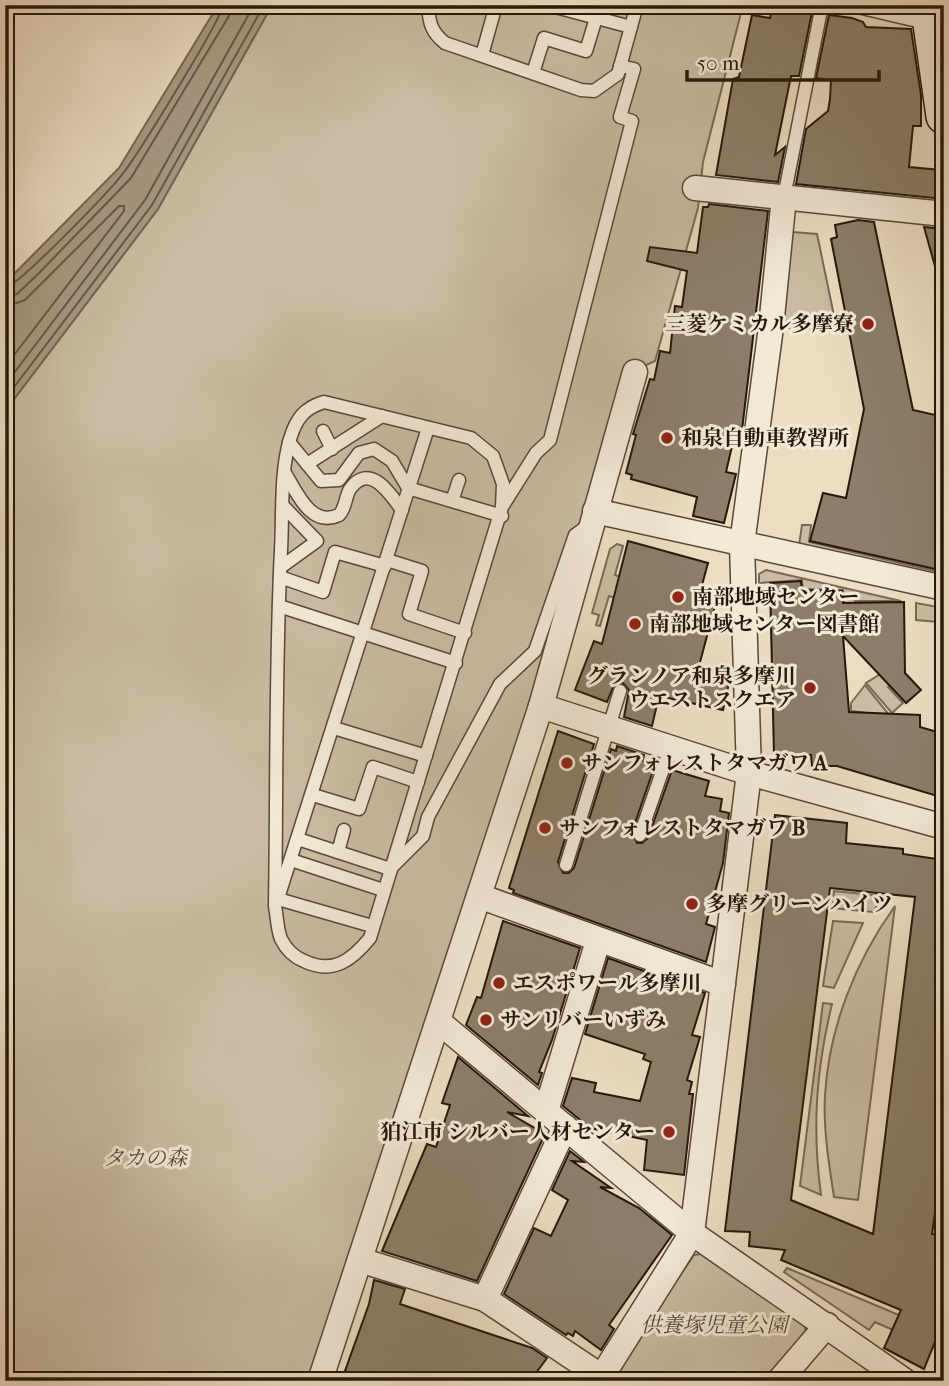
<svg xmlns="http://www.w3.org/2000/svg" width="949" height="1386" viewBox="0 0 949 1386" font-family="'IM FELL French Canon','Noto Serif JP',serif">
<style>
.green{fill:#cabca3;stroke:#786a57;stroke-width:2}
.water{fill:#a89a84;stroke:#746654;stroke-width:2}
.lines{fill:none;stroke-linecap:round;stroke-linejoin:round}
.shore{stroke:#665948;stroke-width:2}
.building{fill:#8c7e6a;stroke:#25180b;stroke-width:2;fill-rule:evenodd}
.lane-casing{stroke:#574939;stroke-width:15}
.street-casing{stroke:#574939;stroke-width:27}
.secondary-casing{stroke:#25180b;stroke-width:38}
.lane{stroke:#f3e9d7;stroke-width:12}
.street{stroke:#f3e9d7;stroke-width:24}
.secondary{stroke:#f3e9d7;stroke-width:35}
.poi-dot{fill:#8f2418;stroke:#f3e9d7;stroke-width:2.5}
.labels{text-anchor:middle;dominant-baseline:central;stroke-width:6;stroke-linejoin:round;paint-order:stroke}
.poi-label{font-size:21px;font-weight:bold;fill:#25180b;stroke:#f3e9d7;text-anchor:start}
.park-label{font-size:21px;font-style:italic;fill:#574939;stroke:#f3e9d7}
</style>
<rect width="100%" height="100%" fill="#ecddc2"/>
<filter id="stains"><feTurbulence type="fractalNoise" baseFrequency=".00286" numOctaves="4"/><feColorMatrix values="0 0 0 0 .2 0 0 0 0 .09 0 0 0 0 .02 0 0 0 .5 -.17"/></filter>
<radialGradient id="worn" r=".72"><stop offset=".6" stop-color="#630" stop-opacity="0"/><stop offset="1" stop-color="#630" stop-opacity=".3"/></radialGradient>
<g class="green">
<polygon points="272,5 743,5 703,162 698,208 655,361 629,373 552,647 309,1381 5,1381 5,411 158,209"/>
<polygon points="780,231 817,234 837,330 771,327"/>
<polygon points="802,525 811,525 809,542 944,573 944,576 799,545"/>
<polygon points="617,544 623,546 615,575 637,582 631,603 609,596 600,626 596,625 599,615 592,613 610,549"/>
<polygon points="766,570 901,601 855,601 855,634 846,634 843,590 803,589 802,580 759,583 759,574"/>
<polygon points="916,603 944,608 944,647 937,646 939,622 916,620"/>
<polygon points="904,672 888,687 903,703 892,713 866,683 882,673"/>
<polygon points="865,685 890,716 851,711 851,703"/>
<polygon points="834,891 884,896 873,912 832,908"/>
<path d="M895 906 858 1200 834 1197C829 1164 823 1128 825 1095 829 1027 856 960 895 906Z"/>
<polygon points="833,921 863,923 834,988 823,986"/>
<path d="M823 1003 832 1004C816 1070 812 1128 821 1195L800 1186Z"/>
<polygon points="707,1253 804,1320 806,1333 768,1381 622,1381 618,1378 617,1368 694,1255"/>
<polygon points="787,1268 944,1334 944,1373 935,1371 936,1349 875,1322 869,1330 784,1272"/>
</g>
<polygon class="water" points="218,5 272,5 158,209 5,411 5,283 119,168"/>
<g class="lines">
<g class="shore">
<path d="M5 288C18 286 112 189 124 172 138 154 222 19 223 5"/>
<polyline points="5,297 17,294 39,273 131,178 229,16 232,5"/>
<polyline points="5,307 25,300 119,206 124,206 124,211 5,367"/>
<polyline points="5,385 145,200 254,5"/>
<polyline points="5,399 152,205 264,5"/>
</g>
</g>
<g class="building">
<polygon points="773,5 811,5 812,12 799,76 791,76 775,155 785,147 778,182 716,175 733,79 739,77 752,15 770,18"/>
<polygon points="829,15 852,18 863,22 866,27 911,29 921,95 921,126 913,126 909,167 941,170 944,199 796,184 806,129 828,111 830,99 831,80 816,78"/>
<polygon points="709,204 768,211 742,430 736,429 726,472 736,474 724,523 693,516 697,497 631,479 632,475 626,473 636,435 633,434 650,379 654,380 660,351 670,353 675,306 682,307 687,271 647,261 650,247 697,253 703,207 708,207"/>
<polygon points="858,220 874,222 913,410 944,417 944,484 936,518 944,520 944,571 810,541 823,493 846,498 864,409 831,239 837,237 835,225"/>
<polygon points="924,227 944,229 944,276 938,277"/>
<polygon points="628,541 708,563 702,585 719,591 699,666 731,673 723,710 659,696 652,726 624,717 629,690 623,683 614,685 607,702 575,690 594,641 602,644"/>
<polygon points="801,581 802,590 842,591 843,603 904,602 905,673 921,690 906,703 843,636 849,712 920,715 920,727 944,734 944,798 837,766 812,766 811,755 774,755 770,583"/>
<polygon points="558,731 594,744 558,862 563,873 569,873 574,868 611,749 616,751 617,746 644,755 643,761 655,765 632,832 637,843 642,843 648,838 672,770 709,781 705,796 722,799 720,811 729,813 723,863 706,924 715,927 706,962 513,893 514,890 509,888"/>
<path d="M775 815 847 823 846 843 903 849V854L944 860V1150L932 1234 944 1236 938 1258 944 1260V1319L924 1369 884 1348 901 1310 781 1260 785 1250 749 1246 750 1232 725 1231ZM830 888 915 897 873 1234 791 1200Z"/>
<polygon points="503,921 580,948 552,1040 539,1072 542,1073 538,1085 466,1025 477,997 481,998"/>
<polygon points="608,958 705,993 692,1035 700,1037 687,1080 692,1082 689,1094 693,1094 684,1175 644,1170 647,1140 590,1128 563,1106 572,1078 596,1083 594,1092 640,1101 651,1062 643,1059 645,1054 585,1034"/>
<polygon points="458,1057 528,1116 507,1112 545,1134 477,1281 382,1251 427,1144 436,1147 450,1105 442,1103"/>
<polygon points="570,1151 584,1162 572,1161 611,1188 600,1187 639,1208 672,1235 609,1325 614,1329 601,1350 575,1331 573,1336 568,1333 566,1335 504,1294 534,1228 551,1236 568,1200 552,1190"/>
<polygon points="374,1280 405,1289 400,1304 532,1348 547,1358 530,1381 371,1381 345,1371 369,1304"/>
</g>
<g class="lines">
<g class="lane-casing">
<g id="lane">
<path d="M428 5C429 22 431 32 445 43L581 90 594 91 618 74 637 5"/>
<polyline points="548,5 631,27"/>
<polyline points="849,5 930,24"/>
<polyline points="482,55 496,5"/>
<polyline points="533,73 544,38 586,51 600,5"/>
<polyline points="784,197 822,5"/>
<polyline points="323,431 332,449"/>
<polyline points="289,442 321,481 339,480 359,453 374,449 392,461 408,488 502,516"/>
<polyline points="307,464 382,416"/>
<path d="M285 473C297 493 311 528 339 515 346 508 345 497 350 489 370 461 391 495 402 510"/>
<polyline points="452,501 459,480"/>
<path d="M502 507 503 484 493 456 471 438 324 402C304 408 296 419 290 439 280 473 283 514 281 550 275 668 277 787 275 906 277 916 277 929 281 939 286 949 294 957 304 961 333 975 352 960 370 938L502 507 536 453 550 440 632 121 620 117 634 69 620 66"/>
<polyline points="387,560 422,571 409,614 465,633"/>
<polyline points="281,567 317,541 284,507"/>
<polyline points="280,577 323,592 335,552 385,566"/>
<polyline points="279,606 456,663"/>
<polyline points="334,728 426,756"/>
<polyline points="313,795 359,809 373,767 418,782"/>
<polyline points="640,835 670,749"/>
<polyline points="298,839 390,869 423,836 428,817 500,684 535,651 575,535 590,524"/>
<polyline points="338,852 344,830"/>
<polyline points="291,860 383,890"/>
<polyline points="566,865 620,691"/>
<polyline points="279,895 428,428"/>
<polyline points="278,899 372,926"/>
</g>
</g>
<g class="street-casing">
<g id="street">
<polyline points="695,188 944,214"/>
<polyline points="595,511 944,588"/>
<polyline points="541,706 749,773 944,827"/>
<polyline points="479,896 723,984"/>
<polyline points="439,1022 692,1233 905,1381"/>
<polyline points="546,1111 598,941"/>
<polyline points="360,1260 485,1299 608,1381"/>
<polyline points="485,1299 565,1127"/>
<polyline points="320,1381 541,706 635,372"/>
<polyline points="599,1381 692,1233 749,773 742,544 771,327 784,197"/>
<polyline points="779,1381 827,1325"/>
</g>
</g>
<g class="secondary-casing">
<polyline id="secondary" points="934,5 931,24 944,116"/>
</g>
<use href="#lane" class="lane"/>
<use href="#street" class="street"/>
<use href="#secondary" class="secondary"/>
</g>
<g class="poi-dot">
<circle cx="868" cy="324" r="7"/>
<circle cx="667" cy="438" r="7"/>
<circle cx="678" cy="597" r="7"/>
<circle cx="635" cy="624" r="7"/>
<circle cx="810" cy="688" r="7"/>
<circle cx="567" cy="763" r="7"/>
<circle cx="545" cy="828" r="7"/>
<circle cx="692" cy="904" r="7"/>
<circle cx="499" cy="983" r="7"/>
<circle cx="486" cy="1020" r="7"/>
<circle cx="669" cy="1132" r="7"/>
</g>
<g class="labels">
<g class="poi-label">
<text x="854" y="324" text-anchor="end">三菱ケミカル多摩寮</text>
<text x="681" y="438">和泉自動車教習所</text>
<text x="692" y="597">南部地域センター</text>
<text x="649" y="624">南部地域センター図書館</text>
<text x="796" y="676" text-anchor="end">グランノア和泉多摩川<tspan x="796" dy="24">ウエストスクエア</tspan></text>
<text x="581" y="763">サンフォレストタマガワ A</text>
<text x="559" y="828">サンフォレストタマガワ B</text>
<text x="706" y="904">多摩グリーンハイツ</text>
<text x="513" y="983">エスポワール多摩川</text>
<text x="500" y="1020">サンリバーいずみ</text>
<text x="655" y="1132" text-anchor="end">狛江市 シルバー人材センター</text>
</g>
<g class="park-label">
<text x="145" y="1158">タカの森</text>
<text x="714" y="1325">供養塚児童公園</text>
</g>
</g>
<rect width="949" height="1386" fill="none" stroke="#ecddc2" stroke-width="28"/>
<rect x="7" y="7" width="935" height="1372" fill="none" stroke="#25180b" stroke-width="3.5"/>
<rect x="14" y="14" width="921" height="1358" fill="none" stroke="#25180b" stroke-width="2"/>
<path d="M687 70v10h192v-10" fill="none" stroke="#25180b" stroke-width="3.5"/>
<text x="697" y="70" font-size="21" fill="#25180b" stroke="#f3e9d7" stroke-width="5" paint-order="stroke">50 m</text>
<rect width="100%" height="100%" filter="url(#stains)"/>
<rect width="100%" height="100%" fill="url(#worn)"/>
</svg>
